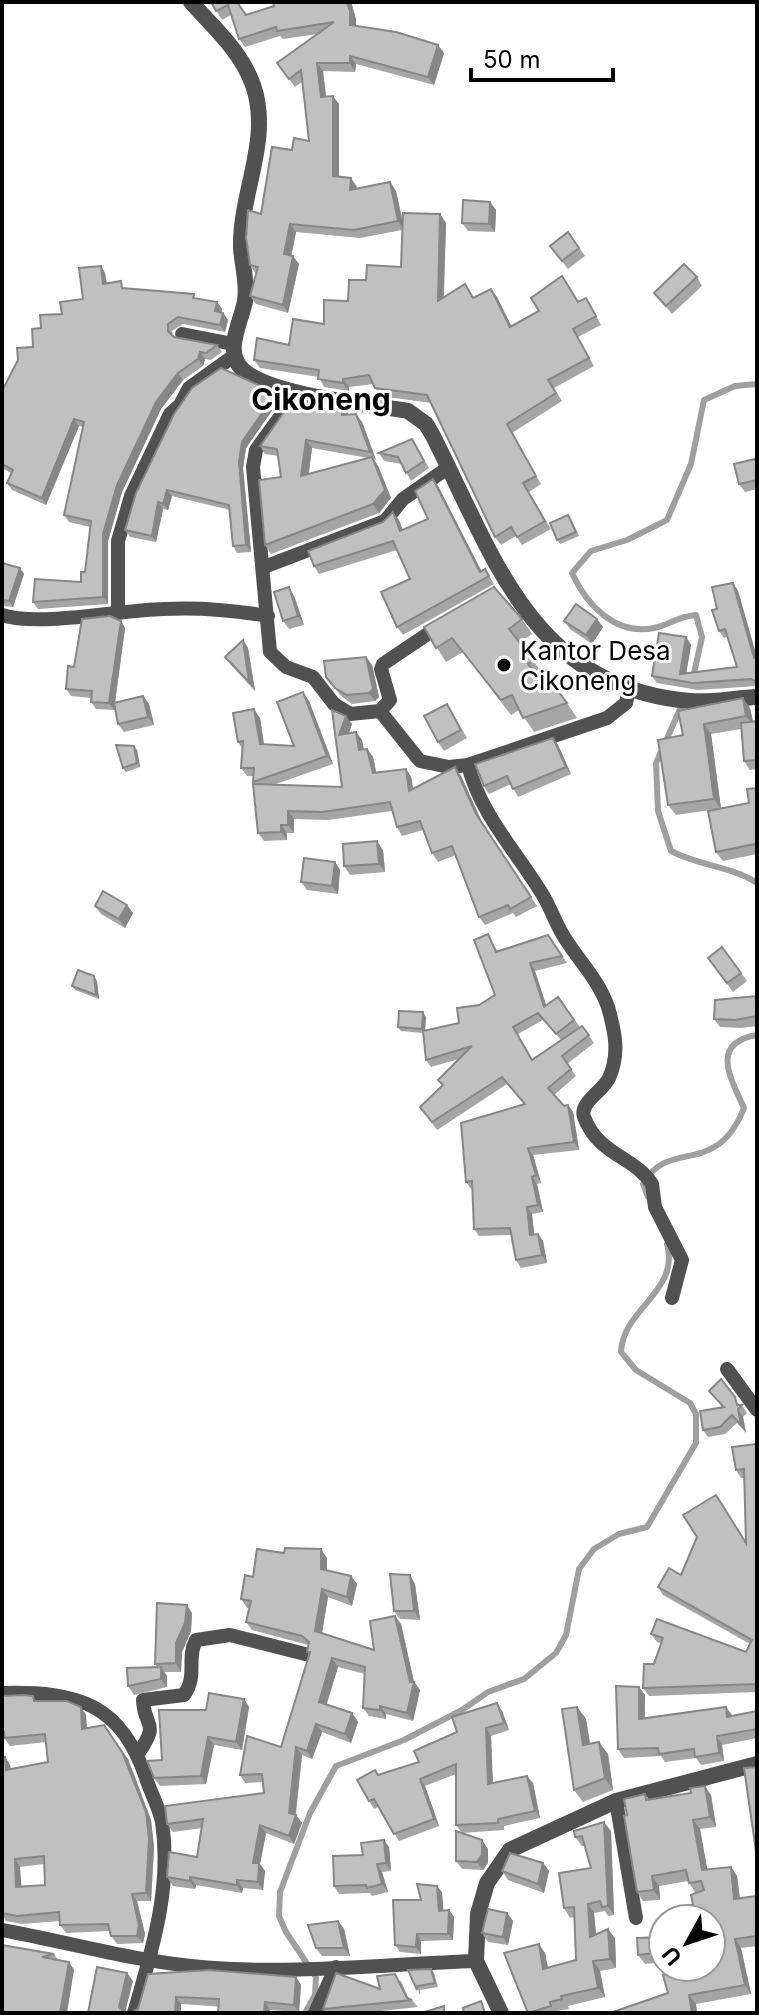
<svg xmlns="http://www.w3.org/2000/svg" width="759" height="2015" viewBox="0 0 759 2015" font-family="Inter,sans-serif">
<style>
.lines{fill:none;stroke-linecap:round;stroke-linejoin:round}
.stream{stroke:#9f9f9f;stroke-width:6}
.minor{stroke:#515151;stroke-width:14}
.tertiary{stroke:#515151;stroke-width:16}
.wall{fill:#a5a5a5;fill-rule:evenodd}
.shaded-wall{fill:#868686}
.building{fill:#c0c0c0;stroke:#868686;stroke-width:2;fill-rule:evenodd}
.poi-dot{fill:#000;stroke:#fff;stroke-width:3}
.labels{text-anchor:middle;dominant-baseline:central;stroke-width:6;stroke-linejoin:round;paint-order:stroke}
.poi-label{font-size:26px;fill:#000;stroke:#fff;text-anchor:start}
.quarter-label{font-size:30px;font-weight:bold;fill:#000;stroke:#fff}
</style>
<rect width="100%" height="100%" fill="#fff"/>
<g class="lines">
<g class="stream">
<path d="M693 678 702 637 696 615C675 617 670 625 654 628 615 636 586 604 572 573L591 551 627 540 667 520 691 464 704 400 735 386 757 384"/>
<path d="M681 707 656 763 658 811 671 851C699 866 731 866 757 883"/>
<path d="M648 1197 643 1184C669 1137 716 1179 744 1108 731 1079 709 1043 757 1035"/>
<path d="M305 2013 315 1995 316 1977 286 1932 279 1916 280 1892 310 1813 336 1766 404 1740 462 1710 488 1692 524 1679 556 1653 566 1635 579 1569 594 1549 619 1534 647 1527 696 1443V1414L690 1403 636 1370 621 1352C623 1308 680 1292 667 1244"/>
</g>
<g class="minor">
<polyline points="182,334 233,344"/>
<polyline points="298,392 256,450 253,467 270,652 286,667 313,677 334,704 350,714 380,711 420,761 449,767 468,765 607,718 626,703 629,689"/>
<polyline points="264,567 385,521 403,499 449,467"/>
<polyline points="118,612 118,541 131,496 170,414 180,405 189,388 235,355"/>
<path d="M2 615C39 627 121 610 163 609 198 607 233 610 268 616"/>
<polyline points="380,711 390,700 381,669 383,664 441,625"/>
<path d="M468 765C481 816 518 853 544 897 552 911 557 927 566 940 581 963 599 981 608 1007 615 1032 620 1054 609 1078 603 1091 579 1103 584 1117 599 1156 634 1156 652 1184L655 1207 682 1260 672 1298"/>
<polyline points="727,1369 757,1410"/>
<path d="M2 1693C79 1691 122 1704 147 1781 152 1795 159 1808 162 1822 172 1888 152 1950 134 2013"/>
<path d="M138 1754C161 1720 144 1729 143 1700L184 1695C198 1676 186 1658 196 1640L230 1635 305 1654"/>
<polyline points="616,1801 636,1918"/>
<path d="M2 1930C68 1942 133 1961 201 1967 291 1975 386 1964 476 1961"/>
<polyline points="315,2013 336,1967"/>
</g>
<g class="tertiary">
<path d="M191 2C214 28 241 51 253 85 272 139 240 192 241 247 242 266 248 282 245 301 241 323 223 352 243 370 272 396 367 404 408 411L426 424 433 436C495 558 531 687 690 701 711 703 735 698 757 697"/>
<polyline points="501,2013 476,1961 478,1914 487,1883 510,1850 616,1801 757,1764"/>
</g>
</g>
<g class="wall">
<polygon points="211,2 237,2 246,15 274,6 273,2 351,2 356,19 356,26 444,53 434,85 356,64 355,72 323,71 326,97 339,104 339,177 357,187 357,189 390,182 396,191 403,222 440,214 446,223 444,297 474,298 491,289 497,297 511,326 539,311 562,276 578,302 586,298 591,306 601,325 578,337 594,366 554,388 562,401 512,433 541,484 529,492 551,529 522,545 516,536 501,545 495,537 431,403 380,396 373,384 349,387 349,391 324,387 319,377 260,368 254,360 289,345 324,324 348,301 366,280 401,267 402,230 360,238 296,232 291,255 299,264 288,313 256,304 250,296 256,274 250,265 261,214 292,150 309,141 302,82 295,87 277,63 318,34 283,39 280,36 245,47 239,39 231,15 222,20"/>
<polygon points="490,202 496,210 495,232 468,231 462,223"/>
<polygon points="568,232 585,256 568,269 550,246"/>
<polygon points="101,266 105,273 107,283 125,288 217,302 222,309 221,312 228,320 225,332 183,324 172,331 173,335 174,337 217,345 222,352 211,360 205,359 203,366 183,380 161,409 122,492 108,541 108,604 38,609 33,602 81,582 85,572 90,527 69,522 64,515 83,427 79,426 46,505 12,490 7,483 11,473 2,468 2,391 33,347 41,328 62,314 83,299"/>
<polygon points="697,277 702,286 672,314 654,293"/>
<polygon points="280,399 246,448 243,468 251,552 237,553 233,546 230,510 172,496 168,510 163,509 156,542 130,537 125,530 136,493"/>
<path d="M311 404 342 405 348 414 362 422 376 460 374 459 378 466 391 498 379 513 271 554 265 545 281 477 278 456 265 454 260 446ZM312 448 368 458 309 474Z"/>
<polygon points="412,439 429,468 411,481 402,464 384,461 379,453"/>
<polygon points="757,461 757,489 745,492 739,484"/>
<polygon points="433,479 438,486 481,571 485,569 494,584 403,635 397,627 410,579 397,550 319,574 314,566 399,520 402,530 428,519"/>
<polygon points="571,519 579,536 560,544 557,540"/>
<polygon points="2,563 20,568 24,574 13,607 2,606"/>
<polygon points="733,583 738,591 757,657 757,686 698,690 657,683 652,676 686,637 691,645 686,673 737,667 727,637 724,638 719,631 717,609"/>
<polygon points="294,596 304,625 289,629 283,621"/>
<polygon points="522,619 532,634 520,643 543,674 539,677 549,689 567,703 577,718 534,732 519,710 511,715 463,652 446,662 424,627"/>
<polygon points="597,619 603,627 592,644 570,629 564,621"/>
<polygon points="121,621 125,628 115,702 143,696 149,704 154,725 124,732 118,724 115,706 114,710 96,709 91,702 91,698 71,696 66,689 74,667"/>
<polygon points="243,640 248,648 255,691 231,665 225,657"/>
<polygon points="366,657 372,665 379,697 375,701 352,704 341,696 326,677"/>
<polygon points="309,701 333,764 273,785 342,787 332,710 352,724 349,733 356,732 362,740 364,750 367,749 373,757 376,772 406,769 411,777 413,789 455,767 461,776 482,822 537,906 516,917 513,913 485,925 479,917 456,855 438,862 432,853 423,830 402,836 397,827 392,811 328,820 294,819 294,833 287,833 287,840 264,841 258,833 255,785 253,782 254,776 247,776 241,768 242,748 238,742 260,718 264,744 294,746"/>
<polygon points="750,708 753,722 757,721 757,769 750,770 744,761 741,729 711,734 721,808 749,803 757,788 757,854 723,861 716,852 711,810 676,815 668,805 683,735 678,711"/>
<polygon points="452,712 467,738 444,751 438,742"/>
<polygon points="553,738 558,745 571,774 518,797 511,784 489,794 484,786"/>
<polygon points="137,750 140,767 126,772 123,768"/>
<polygon points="383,850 385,872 350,875 344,866"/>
<polygon points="335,862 340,870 338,894 307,890 301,882"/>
<polygon points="127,905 133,913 125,928 101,914 95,906"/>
<path d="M488 934 498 952 548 935 567 963 535 971 546 1006 558 997 580 1027 571 1033 582 1026 594 1043 567 1064 576 1076 554 1095 564 1106 573 1112 579 1150 533 1155 541 1183 537 1184 543 1212 532 1214 534 1234H538L543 1241 547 1263 521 1268 516 1260 511 1235 479 1236 474 1229 473 1189H471L466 1182 524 1104 507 1084 437 1130 420 1107 442 1086 438 1080 459 1059 431 1067 426 1060 423 1033 401 1031 398 1027 426 1017 425 1030 459 1023 479 1005 495 995ZM543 1020 561 1040 532 1059 518 1034Z"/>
<polygon points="722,947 747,981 733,992 708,958"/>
<polygon points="97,981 99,999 75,990 72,986"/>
<polygon points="757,996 757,1026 741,1028 720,1027 714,1019"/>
<polygon points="709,1391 742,1405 747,1413 743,1417 746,1433 737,1423 725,1434 708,1437 703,1430 722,1407"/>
<polygon points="757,1444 757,1692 649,1696 643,1688 661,1643 657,1642 651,1634 746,1652 750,1644 663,1595 658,1587 746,1542 744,1478 741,1478 736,1470"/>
<polygon points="327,1558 327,1570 351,1576 357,1584 352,1606 328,1597 322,1633 374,1650 401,1624 414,1682 420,1690 413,1721 386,1714 386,1719 369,1716 363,1708 365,1674 338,1667 326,1704 352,1713 358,1722 351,1743 322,1732 312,1759 302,1755 296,1815 302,1823 294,1844 266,1833 260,1864 265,1871 263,1890 243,1888 242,1893 196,1885 195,1889 173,1886 167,1877 197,1857 202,1828 173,1832 167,1824 264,1793 263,1782 245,1783 240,1775 281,1747 309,1655 307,1652 308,1645 252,1630 246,1622 249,1608 247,1608 241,1599 253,1577"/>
<polygon points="415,1584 420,1620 400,1619 394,1611"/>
<polygon points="192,1613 191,1631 182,1652 181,1672 164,1672 167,1676 167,1687 134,1695 128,1686 157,1667 155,1664"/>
<polygon points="645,1695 645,1718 732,1716 757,1711 757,1738 722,1745 724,1761 701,1765 696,1758 665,1762 661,1756 624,1758 618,1749"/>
<path d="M2 1696 37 1701 86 1715 87 1728 128 1759 151 1820 154 1847 151 1901H137L145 1934 143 1943 117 1944 111 1936 110 1931 66 1933 60 1925V1921L22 1924 6 1921 2 1915V1758L5 1757 10 1765 11 1769 48 1762 46 1742 10 1746 5 1739H2ZM44 1864 45 1885 21 1887 20 1867Z"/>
<polygon points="244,1699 249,1707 242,1750 214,1745 206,1784 160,1786 154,1778 162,1760 206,1710"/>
<polygon points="577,1707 586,1719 590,1744 608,1754 613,1790 583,1802 574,1790"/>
<polygon points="502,1711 509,1730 491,1736 493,1783 533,1783 540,1818 504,1826 504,1830 462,1833 456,1825 456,1774 425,1786 439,1826 399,1841 378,1807 374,1809 369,1801 379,1775 419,1762"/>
<polygon points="645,1794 649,1799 711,1795 716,1827 700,1829 707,1869 731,1867 737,1876 740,1898 757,1896 757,1946 741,1948 751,1994 696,2004 697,2013 610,2013 668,1993 711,1967 711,1919 693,1905 698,1892 695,1892 688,1881 659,1886 660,1900 643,1901 637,1892 627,1815"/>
<polygon points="611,1831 614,1915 608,1916 605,1911 594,1913 596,1934 615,1938 616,1968 600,1971 605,1997 568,2006 569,2009 557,2011 557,2013 528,2013 545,1953 548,1968 576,1960 574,1917 570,1918 564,1908 591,1868 585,1846 582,1846 575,1837"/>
<polygon points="389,1847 391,1871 382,1872 388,1892 372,1896 370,1893 339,1894 334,1886 363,1855"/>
<polygon points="488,1849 488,1863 483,1870 462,1869 456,1861"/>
<polygon points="543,1863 549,1871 544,1893 508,1880 502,1871"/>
<polygon points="442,1892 443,1910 449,1910 454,1917 453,1940 421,1941 421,1954 400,1952 395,1945 421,1900"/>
<polygon points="507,1913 513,1921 508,1945 488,1942 482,1933"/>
<polygon points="338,1921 344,1929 350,1956 322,1956 316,1948"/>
<polygon points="663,1937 663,1962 645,1964 638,1955"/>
<polygon points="2,1945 54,1954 58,1960 69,1962 74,1970"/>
<polygon points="431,1969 434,1973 438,1987 420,1990 420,1994 408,1970"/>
<polygon points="148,1974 296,1977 301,1985 299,2012 181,2004 181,2013 130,2013 138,2009"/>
<polygon points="401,1981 409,1999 412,2000 418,2007 363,2013 326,2013 323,2009"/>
</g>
<g class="shaded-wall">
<polygon points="347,2 351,2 356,19 356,33 350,25"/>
<polygon points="438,45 444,53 434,85 428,77"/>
<polygon points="350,56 356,64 355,72 350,63"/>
<polygon points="317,63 323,71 327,105 321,97"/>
<polygon points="333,96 339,104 339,185 333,176"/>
<polygon points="351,178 357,187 356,199 350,190"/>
<polygon points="390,182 396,191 404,230 398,221"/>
<polygon points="490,202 496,210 495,232 489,224"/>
<polygon points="440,214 446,223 443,309 438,301"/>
<polygon points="290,224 296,232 290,263 284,254"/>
<polygon points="293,256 299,264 288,313 283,305"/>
<polygon points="101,266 105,273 107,291 103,284"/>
<polygon points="491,289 497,297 516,335 510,327"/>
<polygon points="217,302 222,309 220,318 215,311"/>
<polygon points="223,313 228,320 225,332 220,325"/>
<polygon points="200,352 205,359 203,366 198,359"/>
<polygon points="178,373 183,380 161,409 122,492 108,541 108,604 103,597 103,534 117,485 156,402"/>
<polygon points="343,379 349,387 349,391 343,383"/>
<polygon points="276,393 280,399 246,448 243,468 251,552 246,545 239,462 242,442"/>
<polygon points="342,405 348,413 348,423 342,415"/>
<polygon points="356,414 362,422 376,460 370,452"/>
<polygon points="74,419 79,426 46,505 42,498"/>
<polygon points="306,440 312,448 307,484 301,476"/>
<polygon points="372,457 378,466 391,498 379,513 373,504"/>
<polygon points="433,479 438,486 486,580 480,572"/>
<polygon points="167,490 172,496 168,510 163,504"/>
<polygon points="158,502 163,509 156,542 152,536"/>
<polygon points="393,512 399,520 406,539 400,531"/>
<polygon points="20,568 24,574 13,607 9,601"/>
<polygon points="733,583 738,591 757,658 754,658"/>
<polygon points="289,587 294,596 304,625 298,616"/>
<polygon points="597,619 603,627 592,644 586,635"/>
<polygon points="121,621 125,628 114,710 109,703"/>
<polygon points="686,637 691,645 685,681 680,674"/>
<polygon points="243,640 248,648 255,691 249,682"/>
<polygon points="366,657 372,665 379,697 375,701 369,693"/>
<polygon points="303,692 309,701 333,764 327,756"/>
<polygon points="143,696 149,704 154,725 148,717"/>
<polygon points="743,698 750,708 754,726 746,716"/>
<polygon points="254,709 260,718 265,752 260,744"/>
<polygon points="346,716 352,724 345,743 339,735"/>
<polygon points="704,724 711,734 721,809 714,799"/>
<polygon points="356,732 362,740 365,759 359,750"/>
<polygon points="553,738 558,745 571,774 566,767"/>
<polygon points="134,746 137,750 140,767 137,763"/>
<polygon points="367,749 373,757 378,781 373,773"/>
<polygon points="455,767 461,776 482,822 537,906 476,814"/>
<polygon points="406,769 411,777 415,800 409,791"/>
<polygon points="288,811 294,819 294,833 288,825"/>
<polygon points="281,825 287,833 287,840 281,832"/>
<polygon points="377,841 383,850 385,872 379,864"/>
<polygon points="335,862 340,870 338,894 332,886"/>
<polygon points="127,905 133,913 125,928 119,919"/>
<polygon points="530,963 535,971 549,1014 544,1007"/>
<polygon points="94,976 97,981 99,999 96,995"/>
<polygon points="423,1012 426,1017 425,1033 422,1029"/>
<polygon points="568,1105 573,1112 579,1150 574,1142"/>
<polygon points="528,1148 533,1155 541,1183 536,1175"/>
<polygon points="532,1177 537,1184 543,1212 538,1205"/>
<polygon points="527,1207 532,1214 535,1242 530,1235"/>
<polygon points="538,1234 543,1241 547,1263 542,1255"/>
<polygon points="738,1409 743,1417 746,1433 741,1425"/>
<polygon points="321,1549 327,1558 327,1577 321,1569"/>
<polygon points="410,1575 415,1584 420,1620 414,1611"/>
<polygon points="351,1576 357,1584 352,1606 347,1597"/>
<polygon points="322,1589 328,1597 321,1639 315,1631"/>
<polygon points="187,1605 192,1613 191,1631 182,1652 181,1672 176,1663 176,1643"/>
<polygon points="395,1616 401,1624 414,1682 420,1690 413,1721 407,1713 410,1682"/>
<polygon points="332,1658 338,1667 325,1710 319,1702"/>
<polygon points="161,1667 167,1676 167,1687 161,1679"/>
<polygon points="639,1687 645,1695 644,1727 639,1719"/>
<polygon points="244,1699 249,1707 242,1750 236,1742"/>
<polygon points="497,1703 502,1711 509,1730 504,1723"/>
<polygon points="380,1706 386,1714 386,1719 380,1710"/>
<polygon points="81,1707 86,1715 87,1737 82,1729"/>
<polygon points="577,1707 586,1719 592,1757 583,1745"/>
<polygon points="726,1707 732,1715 732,1725 727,1717"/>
<polygon points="352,1713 358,1722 351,1743 345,1734"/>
<polygon points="316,1724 322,1732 312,1759 307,1751"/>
<polygon points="104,1725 128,1759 151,1820 154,1847 151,1901 146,1893"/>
<polygon points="486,1728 491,1736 493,1791 488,1784"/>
<polygon points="717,1736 722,1745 724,1761 719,1753"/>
<polygon points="208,1737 214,1745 206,1784 201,1776"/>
<polygon points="599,1742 608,1754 613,1790 605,1778"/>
<polygon points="296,1747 302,1755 295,1817 296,1815 302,1823 294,1844 289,1836 289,1813"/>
<polygon points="5,1757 10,1765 12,1778 6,1770"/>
<polygon points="527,1776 533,1783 540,1818 535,1811"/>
<polygon points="420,1779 425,1786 439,1826 434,1819"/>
<polygon points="705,1786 711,1795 716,1827 710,1817"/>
<polygon points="693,1820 700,1829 709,1879 702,1870"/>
<polygon points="604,1822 611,1831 614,1915 608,1906"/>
<polygon points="260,1825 266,1833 260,1864 265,1871 263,1890 258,1882 253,1863"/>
<polygon points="384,1840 389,1847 391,1871 386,1863"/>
<polygon points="482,1840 488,1849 488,1863 483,1870 477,1862"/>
<polygon points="15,1859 20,1867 22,1895 16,1887"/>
<polygon points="543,1863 549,1871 544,1893 538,1884"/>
<polygon points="377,1864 382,1872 388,1892 382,1884"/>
<polygon points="731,1867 737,1876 741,1908 734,1899"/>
<polygon points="652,1876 659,1886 660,1900 654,1890"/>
<polygon points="190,1877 196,1885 195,1889 190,1881"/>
<polygon points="237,1880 243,1888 242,1893 237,1885"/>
<polygon points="437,1886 442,1892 444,1917 439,1911"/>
<polygon points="132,1894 137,1901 145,1934 143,1943 137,1936"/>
<polygon points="588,1904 594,1913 597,1946 590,1937"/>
<polygon points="449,1910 454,1917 453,1940 448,1934"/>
<polygon points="507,1913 513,1921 508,1945 503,1937"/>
<polygon points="338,1921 344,1929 350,1956 344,1948"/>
<polygon points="608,1929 615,1938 616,1968 610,1959"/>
<polygon points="417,1934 421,1941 421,1954 416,1947"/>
<polygon points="735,1939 741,1948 751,1994 745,1985"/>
<polygon points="539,1944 545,1953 550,1978 543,1969"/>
<polygon points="593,1961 600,1971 605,1997 598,1988"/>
<polygon points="69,1962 74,1970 67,2013 60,2013"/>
<polygon points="127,1973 133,1981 125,2013 119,2007"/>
<polygon points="296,1977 301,1985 299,2012 294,2005"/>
<polygon points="689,1995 696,2004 697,2013 692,2013"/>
<polygon points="176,1997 181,2004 181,2013 175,2013"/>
<polygon points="265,2002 270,2010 270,2013 264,2013"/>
</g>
<g class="building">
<polygon points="211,2 237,2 246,15 274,6 273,2 347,2 350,11 350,25 396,32 438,45 428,77 350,56 350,63 317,63 321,97 333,96 333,176 351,178 350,190 390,182 398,221 354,230 290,224 284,254 293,256 283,305 250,296 258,267 250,265 246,238 248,210 261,214 272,147 292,150 294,138 309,141 301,70 289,79 277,63 334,22 277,31 276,27 239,39 228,5 216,11"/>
<polygon points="463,200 490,202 489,224 462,223"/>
<polygon points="403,213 440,214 438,301 465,284 473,298 491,289 510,327 539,311 531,298 562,276 578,302 586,298 596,316 573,329 589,358 548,380 556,393 507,424 536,476 523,483 545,521 517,537 511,527 495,537 427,395 375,388 369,375 343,379 343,383 318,379 319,370 254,360 257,338 289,345 293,319 324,324 324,300 348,301 349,280 366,280 367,265 401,267"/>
<polygon points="568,232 579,248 562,261 550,246"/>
<polygon points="684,264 697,277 666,306 654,293"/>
<polygon points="101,266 103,284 121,281 122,288 194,294 193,298 217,302 215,311 223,313 220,325 178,317 168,324 168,331 174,337 217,345 206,353 200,352 198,359 178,373 156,402 117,485 103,534 103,597 33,602 35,579 81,582 81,572 85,572 91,521 64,515 84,422 74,419 42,498 7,483 13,470 2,464 2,391 18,360 17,348 33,347 32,329 41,328 40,315 62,314 60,302 83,299 79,268"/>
<polygon points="221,368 276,393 242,442 239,462 246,545 233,546 229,505 167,490 163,504 158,502 152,536 125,530 136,493 174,414 192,388"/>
<polygon points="294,398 311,404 312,400 342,405 342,415 356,414 370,452 306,440 301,476 372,457 385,490 373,504 265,545 259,480 281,477 277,449 260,446"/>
<polygon points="412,439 424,461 406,473 398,457 379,453"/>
<polygon points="755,459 757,465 757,480 739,484 734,464"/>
<polygon points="433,479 480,572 485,569 489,576 397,627 381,592 410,579 393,541 314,566 308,551 383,522 393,512 400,531 428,519 415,491"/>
<polygon points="568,515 576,532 557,540 550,523"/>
<polygon points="2,563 20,568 9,601 2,600"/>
<polygon points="733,583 754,658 757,657 757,682 751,679 693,683 652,676 659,633 686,637 680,674 737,667 725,629 719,631 712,610 717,609 712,587"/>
<polygon points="289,587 298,616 283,621 274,592"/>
<polygon points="494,587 522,619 509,629 533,660 528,664 549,689 555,687 567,703 523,718 512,695 501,700 452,638 436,648 424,627"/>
<polygon points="576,604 597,619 586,635 564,621"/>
<polygon points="110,616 121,621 109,703 91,702 92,691 66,689 68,666 74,667 82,619"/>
<polygon points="243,640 249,682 225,657"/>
<polygon points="366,657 373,689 369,693 347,695 335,688 326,677 324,661"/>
<polygon points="303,692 327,756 253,782 254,768 241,768 243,741 238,742 233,713 254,709 260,744 294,746 277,702"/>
<polygon points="143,696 148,717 118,724 114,703"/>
<polygon points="743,698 746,716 704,724 714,799 668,805 658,740 683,735 678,711"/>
<polygon points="447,704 461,730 438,742 424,716"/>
<polygon points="332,710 346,716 339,735 356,732 359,750 367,749 373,773 406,769 409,791 455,767 476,814 531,897 510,909 508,905 479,917 452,846 432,853 420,821 397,827 390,802 322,812 288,811 288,825 281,825 281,832 258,833 253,784 342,787"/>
<polygon points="757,721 757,760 744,761 741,723"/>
<polygon points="553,738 566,767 513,789 507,776 484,786 475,764"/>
<polygon points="116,745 134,746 137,763 123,768"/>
<polygon points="757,788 757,848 755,844 716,852 708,811 749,803 747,789"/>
<polygon points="377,841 379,864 344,866 343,844"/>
<polygon points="304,858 335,862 332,886 301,882"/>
<polygon points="103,891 127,905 119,919 95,906"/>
<polygon points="488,934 496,952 548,935 562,956 530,963 544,1007 558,997 574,1020 556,1034 538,1013 513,1027 532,1060 582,1026 589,1035 562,1056 571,1069 548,1088 564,1106 568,1105 574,1142 528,1148 536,1175 532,1177 538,1205 527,1207 530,1235 538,1234 542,1255 516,1260 510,1228 474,1229 472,1181 466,1182 461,1123 525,1104 502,1077 432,1122 420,1107 443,1085 438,1080 472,1046 426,1060 423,1031 459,1023 457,1008 479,1005 495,995 474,940"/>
<polygon points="722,947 741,973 727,983 708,958"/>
<polygon points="78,970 94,976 96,995 72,986"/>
<polygon points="757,996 757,1016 735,1020 714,1019 715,1000"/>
<polygon points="399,1011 423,1012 422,1029 398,1027"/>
<polygon points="721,1379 735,1397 737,1405 742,1405 738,1409 741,1425 732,1415 720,1427 703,1430 700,1411 724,1407 709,1391"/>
<polygon points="757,1444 757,1684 643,1688 644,1664 654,1664 663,1638 651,1634 657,1619 746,1652 752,1640 658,1587 669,1568 681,1575 697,1537 683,1515 716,1495 746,1543 744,1469 736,1470 732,1447"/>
<polygon points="285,1548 321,1549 321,1569 351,1576 347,1597 322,1589 315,1631 374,1650 370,1621 395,1616 410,1682 414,1682 407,1713 380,1706 380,1710 363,1708 365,1667 332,1658 319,1702 352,1713 345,1734 316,1724 307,1751 296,1747 289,1813 296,1815 289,1836 260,1825 253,1863 259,1863 258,1882 237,1880 237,1885 190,1877 190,1881 167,1877 169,1852 197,1857 203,1819 167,1824 165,1806 264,1793 262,1774 240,1775 247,1736 281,1747 310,1652 307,1652 309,1642 302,1636 246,1622 251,1601 241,1599 245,1575 253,1577 257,1549 284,1553"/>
<polygon points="390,1574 410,1575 414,1611 394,1611"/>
<polygon points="157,1603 187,1605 185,1623 176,1643 176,1663 155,1664"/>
<polygon points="161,1667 161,1679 128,1686 127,1668"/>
<polygon points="616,1686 639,1687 639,1719 726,1707 727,1717 757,1711 757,1729 717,1736 719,1753 695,1757 694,1749 659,1754 658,1748 618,1749"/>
<polygon points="209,1693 244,1699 236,1742 208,1737 201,1776 154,1778 147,1761 162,1760 159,1710 206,1710"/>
<path d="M23 1695 33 1696 34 1701H67L81 1707 82 1729 104 1725 122 1752 146 1812 149 1839 146 1893 132 1894 139 1926 137 1936H111L108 1924 60 1925 59 1912 17 1916 2 1913V1758L5 1757 6 1770 48 1762 45 1734 5 1738 4 1732H2V1696ZM44 1856 45 1885 16 1887 15 1859Z"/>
<polygon points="497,1703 504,1723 486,1728 488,1784 527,1776 535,1811 498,1819 498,1823 456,1825 456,1764 420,1779 434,1819 394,1834 374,1799 369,1801 357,1780 375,1770 378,1775 419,1762 414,1751 457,1732 452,1717"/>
<polygon points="577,1707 583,1745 599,1742 605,1778 574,1790 562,1709"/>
<polygon points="757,1767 757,1858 744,1768"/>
<polygon points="705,1786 710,1817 693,1820 702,1870 731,1867 734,1899 757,1896 757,1936 735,1939 745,1985 689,1995 692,2013 610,2013 668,1993 663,1975 696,1967 711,1967 711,1919 691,1919 688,1905 693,1905 691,1895 704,1890 701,1881 689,1883 686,1870 652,1876 654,1890 637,1892 624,1816 627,1815 624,1799 645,1794 646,1800 691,1793 690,1788"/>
<polygon points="604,1822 608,1906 602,1907 600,1901 588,1904 590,1937 608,1929 610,1959 593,1961 598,1988 561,1996 562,1999 550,2002 551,2006 528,2013 504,1953 539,1944 543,1969 576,1960 574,1907 564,1908 559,1873 591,1868 582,1836 575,1837 574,1831"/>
<polygon points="456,1831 482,1840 482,1855 477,1862 456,1861"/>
<polygon points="384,1840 386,1863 377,1864 382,1884 367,1888 366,1885 334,1886 333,1856 363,1855 361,1843"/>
<polygon points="510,1853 543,1863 538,1884 502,1871"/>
<polygon points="417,1884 437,1886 439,1911 449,1910 448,1934 417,1934 416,1947 395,1945 393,1900 421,1900"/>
<polygon points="488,1909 507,1913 503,1937 482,1933"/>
<polygon points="338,1921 344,1948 316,1948 308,1925"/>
<polygon points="663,1937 663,1952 638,1955 637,1938"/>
<polygon points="2,1945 54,1954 42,1957 69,1962 60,2013 2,2013"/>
<polygon points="97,1967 127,1973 119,2007 125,2013 88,2013"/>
<polygon points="431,1969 435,1983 417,1986 417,1990 408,1970"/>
<polygon points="209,1970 296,1977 294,2005 265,2002 264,2013 218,2013 219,1999 176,1997 175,2013 130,2013 138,2009 148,1974"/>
<polygon points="336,1973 380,1989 377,1976 395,1974 407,1998 412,2000 323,2009"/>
<polygon points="481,2001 485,2013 464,2013 463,2008"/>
<polygon points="444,2006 444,2013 421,2013"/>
</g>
<circle class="poi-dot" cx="504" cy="665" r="8"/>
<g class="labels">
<g class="poi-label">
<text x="520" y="650">Kantor Desa<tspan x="520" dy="30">Cikoneng</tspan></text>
</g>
<g class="quarter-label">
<text x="321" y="399">Cikoneng</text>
</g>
</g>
<rect width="759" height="2015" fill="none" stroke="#000000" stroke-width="8"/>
<g transform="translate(687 1943) rotate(230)"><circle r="38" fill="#ffffff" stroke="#999999" stroke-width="2"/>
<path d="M0-6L14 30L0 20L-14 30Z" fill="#000000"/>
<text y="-12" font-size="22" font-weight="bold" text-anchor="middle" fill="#000000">U</text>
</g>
<path d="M471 68v12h142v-12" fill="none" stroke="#000000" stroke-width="4"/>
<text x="483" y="68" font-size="24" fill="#000000" stroke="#ffffff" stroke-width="6" paint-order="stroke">50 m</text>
</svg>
